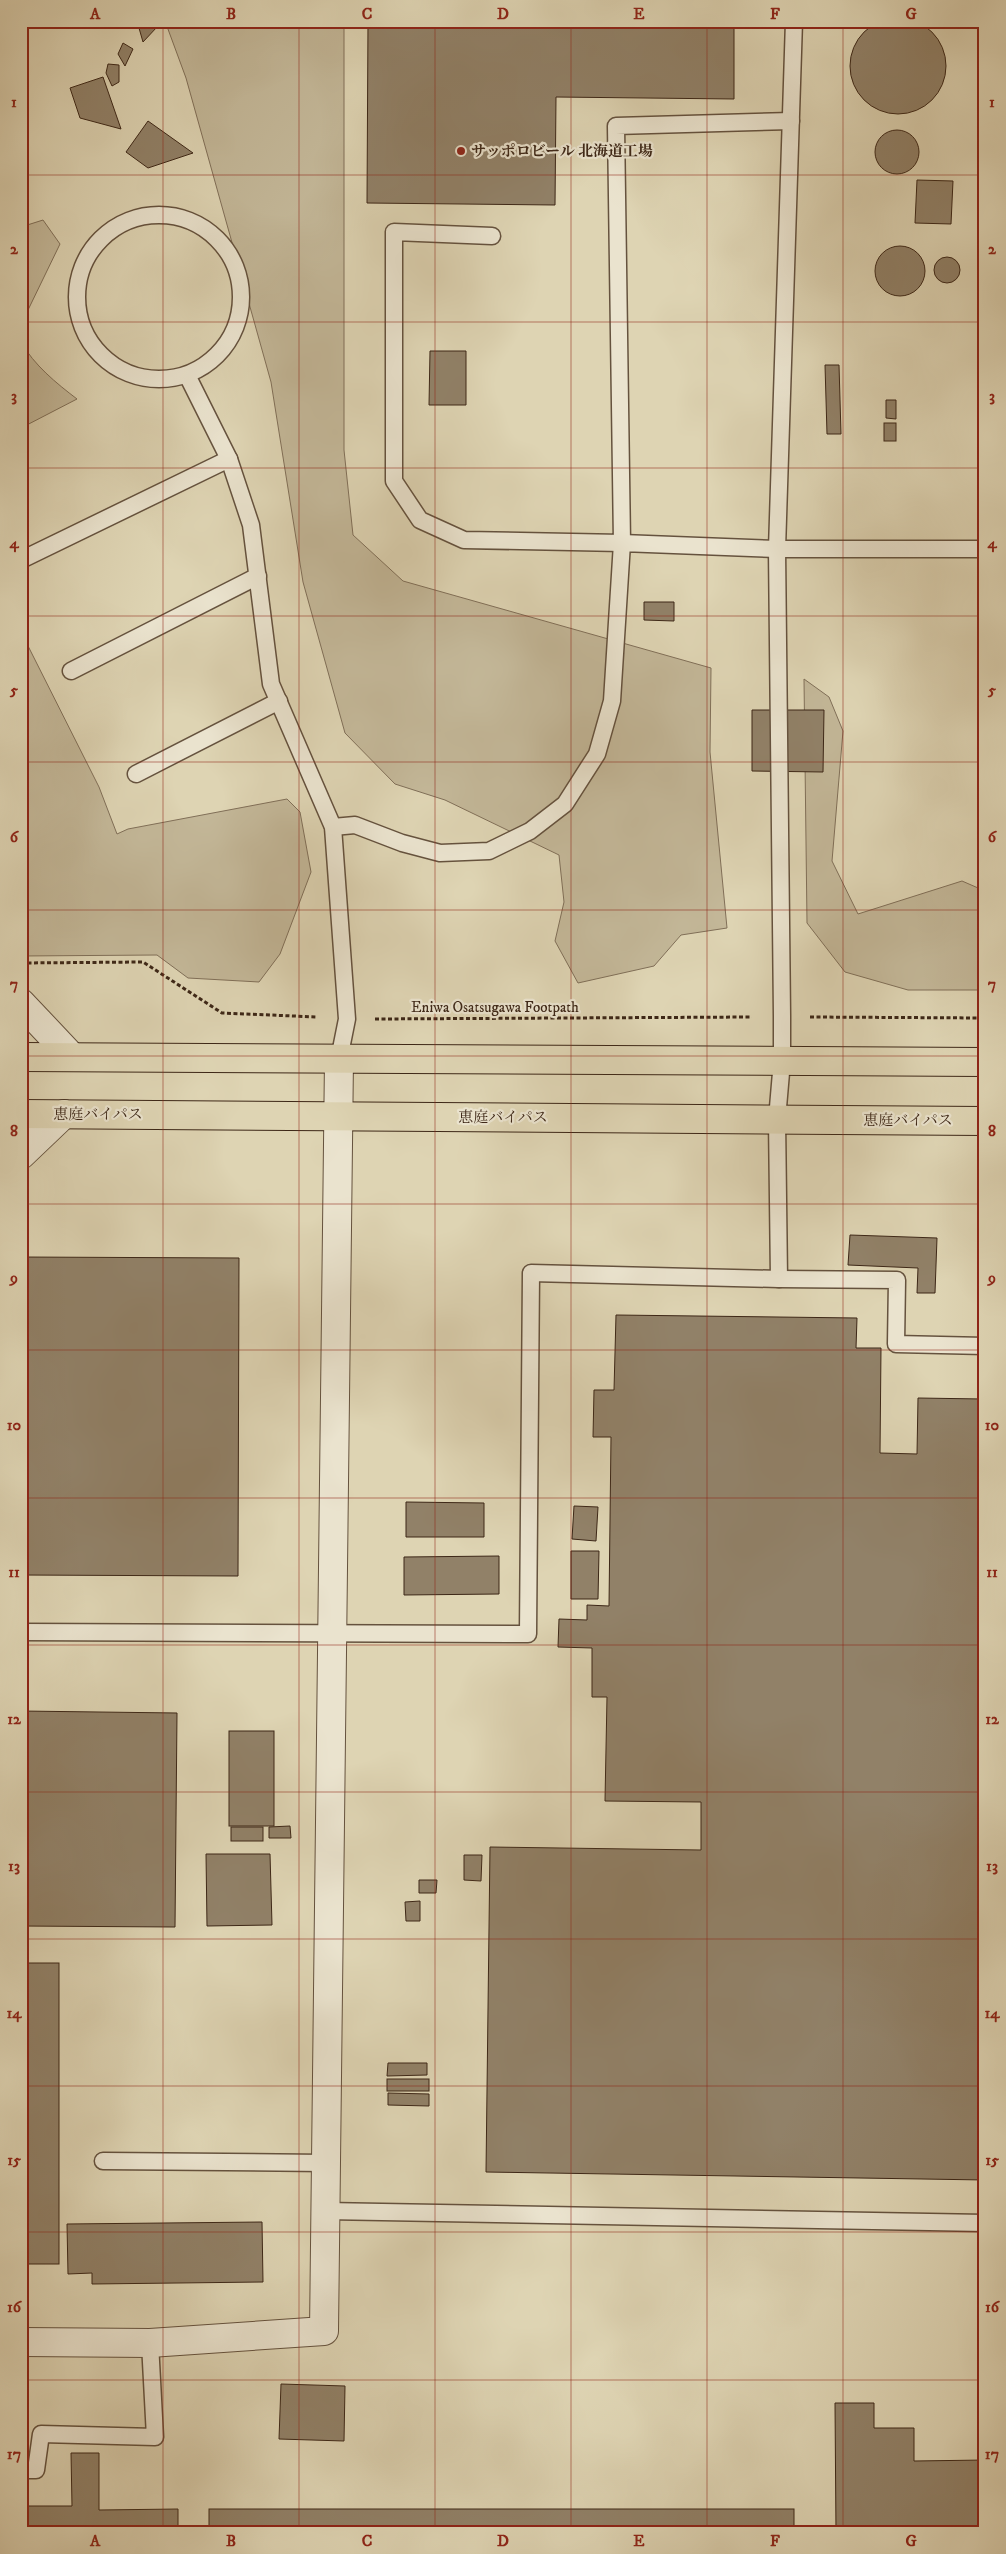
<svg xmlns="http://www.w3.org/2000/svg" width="1006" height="2554" viewBox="0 0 1006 2554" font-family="'IM FELL DW Pica','Noto Serif JP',serif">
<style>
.green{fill:#c3b798;stroke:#806f58}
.building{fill:#918168;stroke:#3d2717}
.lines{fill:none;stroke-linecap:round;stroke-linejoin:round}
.lane-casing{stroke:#65523e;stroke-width:19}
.street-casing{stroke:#65523e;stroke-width:30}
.highway-casing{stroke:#3d2717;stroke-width:30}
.path{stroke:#3d2717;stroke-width:3;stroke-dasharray:4 2.5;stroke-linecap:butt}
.lane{stroke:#eae3ce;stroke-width:16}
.street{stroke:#eae3ce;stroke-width:28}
.highway{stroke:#ded4b3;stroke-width:28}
.grid{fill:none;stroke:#8f2418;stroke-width:1;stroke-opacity:0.55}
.poi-dot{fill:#8f2418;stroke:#eae3ce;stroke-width:2}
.labels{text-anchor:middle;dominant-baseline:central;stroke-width:4.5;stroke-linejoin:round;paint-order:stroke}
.poi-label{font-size:15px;font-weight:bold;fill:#3d2717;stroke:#eae3ce;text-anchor:start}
.street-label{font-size:15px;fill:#3d2717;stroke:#eae3ce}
.neatline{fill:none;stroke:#8f2418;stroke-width:2}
.grid-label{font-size:16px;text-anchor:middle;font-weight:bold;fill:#8f2418}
</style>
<rect width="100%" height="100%" fill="#ded4b3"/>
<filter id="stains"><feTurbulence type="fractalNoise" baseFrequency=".004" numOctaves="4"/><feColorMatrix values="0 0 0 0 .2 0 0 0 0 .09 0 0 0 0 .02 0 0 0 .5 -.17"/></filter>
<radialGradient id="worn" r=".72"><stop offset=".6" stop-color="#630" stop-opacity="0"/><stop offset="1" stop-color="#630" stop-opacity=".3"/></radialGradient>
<g class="green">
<polygon points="165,21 344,21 344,450 353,535 403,581 711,668 710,752 727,928 681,935 654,966 578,983 555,941 564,902 559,855 445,800 395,784 345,733 303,582 271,382 186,78"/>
<polygon points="43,220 60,244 28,310 21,317 21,227"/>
<path d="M21 342C34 365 56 383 77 399L21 428Z"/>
<polygon points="21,632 99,787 117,834 128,829 287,799 300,812 311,872 280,954 259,982 188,978 157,955 21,956"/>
<polygon points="804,679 829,697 843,731 832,861 858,914 962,881 985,891 985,990 908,990 845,972 807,923"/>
</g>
<g class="building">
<circle cx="898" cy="66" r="48"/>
<polygon points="145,21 153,21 157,27 143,42 139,28"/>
<polygon points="368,21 734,21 734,99 556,97 555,205 367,203"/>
<polygon points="123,43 133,49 125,66 118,54"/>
<polygon points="108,64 119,65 119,82 112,86 106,73"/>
<polygon points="103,77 121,129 80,118 70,88"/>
<polygon points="148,121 193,153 148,168 126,152"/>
<circle cx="897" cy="152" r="22"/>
<polygon points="917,180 953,181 951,224 915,223"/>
<circle cx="900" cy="271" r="25"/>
<circle cx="947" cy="270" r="13"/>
<polygon points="430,351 466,351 466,405 429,405"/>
<polygon points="825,365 839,365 841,434 827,434"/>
<polygon points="886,400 896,400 896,419 886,418"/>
<rect x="884" y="423" width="12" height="18"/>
<polygon points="644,602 674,602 674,621 644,620"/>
<polygon points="752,710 824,710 823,772 752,771"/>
<polygon points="850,1235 937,1238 935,1293 917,1293 918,1268 848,1265"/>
<polygon points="21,1257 239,1258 238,1576 21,1575"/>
<polygon points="616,1315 857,1318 856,1348 881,1348 880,1453 917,1454 918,1398 983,1399 985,1366 985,2180 486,2172 490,1847 701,1850 701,1802 605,1801 607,1697 592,1697 592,1648 558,1647 559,1619 587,1620 587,1605 609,1606 611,1437 593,1437 594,1390 614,1390"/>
<polygon points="406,1502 484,1503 484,1537 406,1537"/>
<polygon points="574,1506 598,1507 596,1541 572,1539"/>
<polygon points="571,1551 599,1551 598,1599 571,1599"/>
<polygon points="499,1556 499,1594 404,1595 404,1557"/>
<polygon points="21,1711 177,1713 175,1927 21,1926"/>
<rect x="229" y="1731" width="45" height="95"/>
<polygon points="290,1826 291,1838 269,1838 269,1827"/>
<rect x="231" y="1827" width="32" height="14"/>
<polygon points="206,1854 270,1854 272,1925 207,1926"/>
<polygon points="464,1855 482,1855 481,1881 464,1880"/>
<polygon points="419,1880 437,1880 436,1893 419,1893"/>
<polygon points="420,1901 420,1921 406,1921 405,1902"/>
<rect x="21" y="1963" width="38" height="301"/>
<polygon points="388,2063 427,2063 427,2075 387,2076"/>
<rect x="387" y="2079" width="42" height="12"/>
<polygon points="388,2093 429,2094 429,2106 388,2105"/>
<polygon points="262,2222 263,2282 92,2284 92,2273 68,2274 67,2224"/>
<polygon points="281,2384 345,2386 344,2441 279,2439"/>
<polygon points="835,2403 874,2403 874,2428 914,2428 914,2461 985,2460 985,2533 836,2533"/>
<polygon points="71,2453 99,2453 99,2510 178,2509 178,2533 21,2533 21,2506 72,2506"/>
<rect x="209" y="2509" width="585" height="24"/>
</g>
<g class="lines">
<g class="lane-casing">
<g id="lane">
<circle cx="159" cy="297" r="82"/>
<polyline points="492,236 394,232 394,481 420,520 464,540 622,543 616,126 791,121"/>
<polyline points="187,375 229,459 251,525 271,684 333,827 347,1019 339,1059"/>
<polyline points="21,560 229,459"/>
<polyline points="71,671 258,576"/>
<polyline points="136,774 279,701"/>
<polyline points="333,827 355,825 402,843 440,853 489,851 530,831 565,804 597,754 612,701 622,543 777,549 985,549"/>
<polyline points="779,1279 897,1280 896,1344 985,1346"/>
<polyline points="21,1632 528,1634 531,1273 779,1279 777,1119 782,1061 782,1016 777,549 794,21"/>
<polyline points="103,2161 326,2163"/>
<polyline points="325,2211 985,2223"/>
<polyline points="21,2470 36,2470 41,2434 155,2437 150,2343"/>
</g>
</g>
<g class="street-casing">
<g id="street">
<polyline points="21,1003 72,1057"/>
<polyline points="21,1155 64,1114"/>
<polyline points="21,2342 150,2343 324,2331 339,1059"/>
</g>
</g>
<g class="highway-casing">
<g id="highway">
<polyline points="21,1057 985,1062"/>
<polyline points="21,1114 985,1121"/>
</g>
</g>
<g class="path">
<polyline points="21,963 143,962 222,1013 317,1017"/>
<polyline points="810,1017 985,1018"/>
<polyline points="375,1019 752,1017"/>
</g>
<use href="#lane" class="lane"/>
<use href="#street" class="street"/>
<use href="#highway" class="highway"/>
</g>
<path class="grid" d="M163 21V2533M299 21V2533M435 21V2533M571 21V2533M707 21V2533M843 21V2533M21 175H985M21 322H985M21 468H985M21 616H985M21 762H985M21 910H985M21 1056H985M21 1204H985M21 1350H985M21 1498H985M21 1645H985M21 1792H985M21 1939H985M21 2086H985M21 2232H985M21 2380H985"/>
<circle class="poi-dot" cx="461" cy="151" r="5"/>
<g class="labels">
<g class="poi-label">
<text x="471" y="151">サッポロビール 北海道工場</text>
</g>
<g class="street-label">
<text x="495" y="1007">Eniwa Osatsugawa Footpath</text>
<text x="98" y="1114">恵庭バイパス</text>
<text x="503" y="1117">恵庭バイパス</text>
<text x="908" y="1120">恵庭バイパス</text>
</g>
</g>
<rect width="1006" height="2554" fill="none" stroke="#ded4b3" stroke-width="55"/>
<rect x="28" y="28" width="950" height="2498" class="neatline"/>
<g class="grid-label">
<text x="95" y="19">A</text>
<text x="231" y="19">B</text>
<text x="367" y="19">C</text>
<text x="503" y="19">D</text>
<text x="639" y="19">E</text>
<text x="775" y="19">F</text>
<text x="911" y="19">G</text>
<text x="14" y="107">1</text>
<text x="992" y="107">1</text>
<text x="14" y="254">2</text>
<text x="992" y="254">2</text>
<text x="14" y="401">3</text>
<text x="992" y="401">3</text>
<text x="14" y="548">4</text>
<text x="992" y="548">4</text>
<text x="14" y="695">5</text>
<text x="992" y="695">5</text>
<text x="14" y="842">6</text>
<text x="992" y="842">6</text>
<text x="14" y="989">7</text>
<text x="992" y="989">7</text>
<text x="14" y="1136">8</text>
<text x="992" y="1136">8</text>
<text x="14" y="1283">9</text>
<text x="992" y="1283">9</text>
<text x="14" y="1430">10</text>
<text x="992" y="1430">10</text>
<text x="14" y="1577">11</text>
<text x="992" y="1577">11</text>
<text x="14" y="1724">12</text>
<text x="992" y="1724">12</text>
<text x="14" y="1871">13</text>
<text x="992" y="1871">13</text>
<text x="14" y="2018">14</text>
<text x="992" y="2018">14</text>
<text x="14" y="2165">15</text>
<text x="992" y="2165">15</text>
<text x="14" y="2312">16</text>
<text x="992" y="2312">16</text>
<text x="14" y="2459">17</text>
<text x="992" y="2459">17</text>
<text x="95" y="2546">A</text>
<text x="231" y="2546">B</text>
<text x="367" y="2546">C</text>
<text x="503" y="2546">D</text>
<text x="639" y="2546">E</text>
<text x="775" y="2546">F</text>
<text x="911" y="2546">G</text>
</g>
<rect width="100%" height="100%" filter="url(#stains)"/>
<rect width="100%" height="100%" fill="url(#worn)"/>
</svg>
